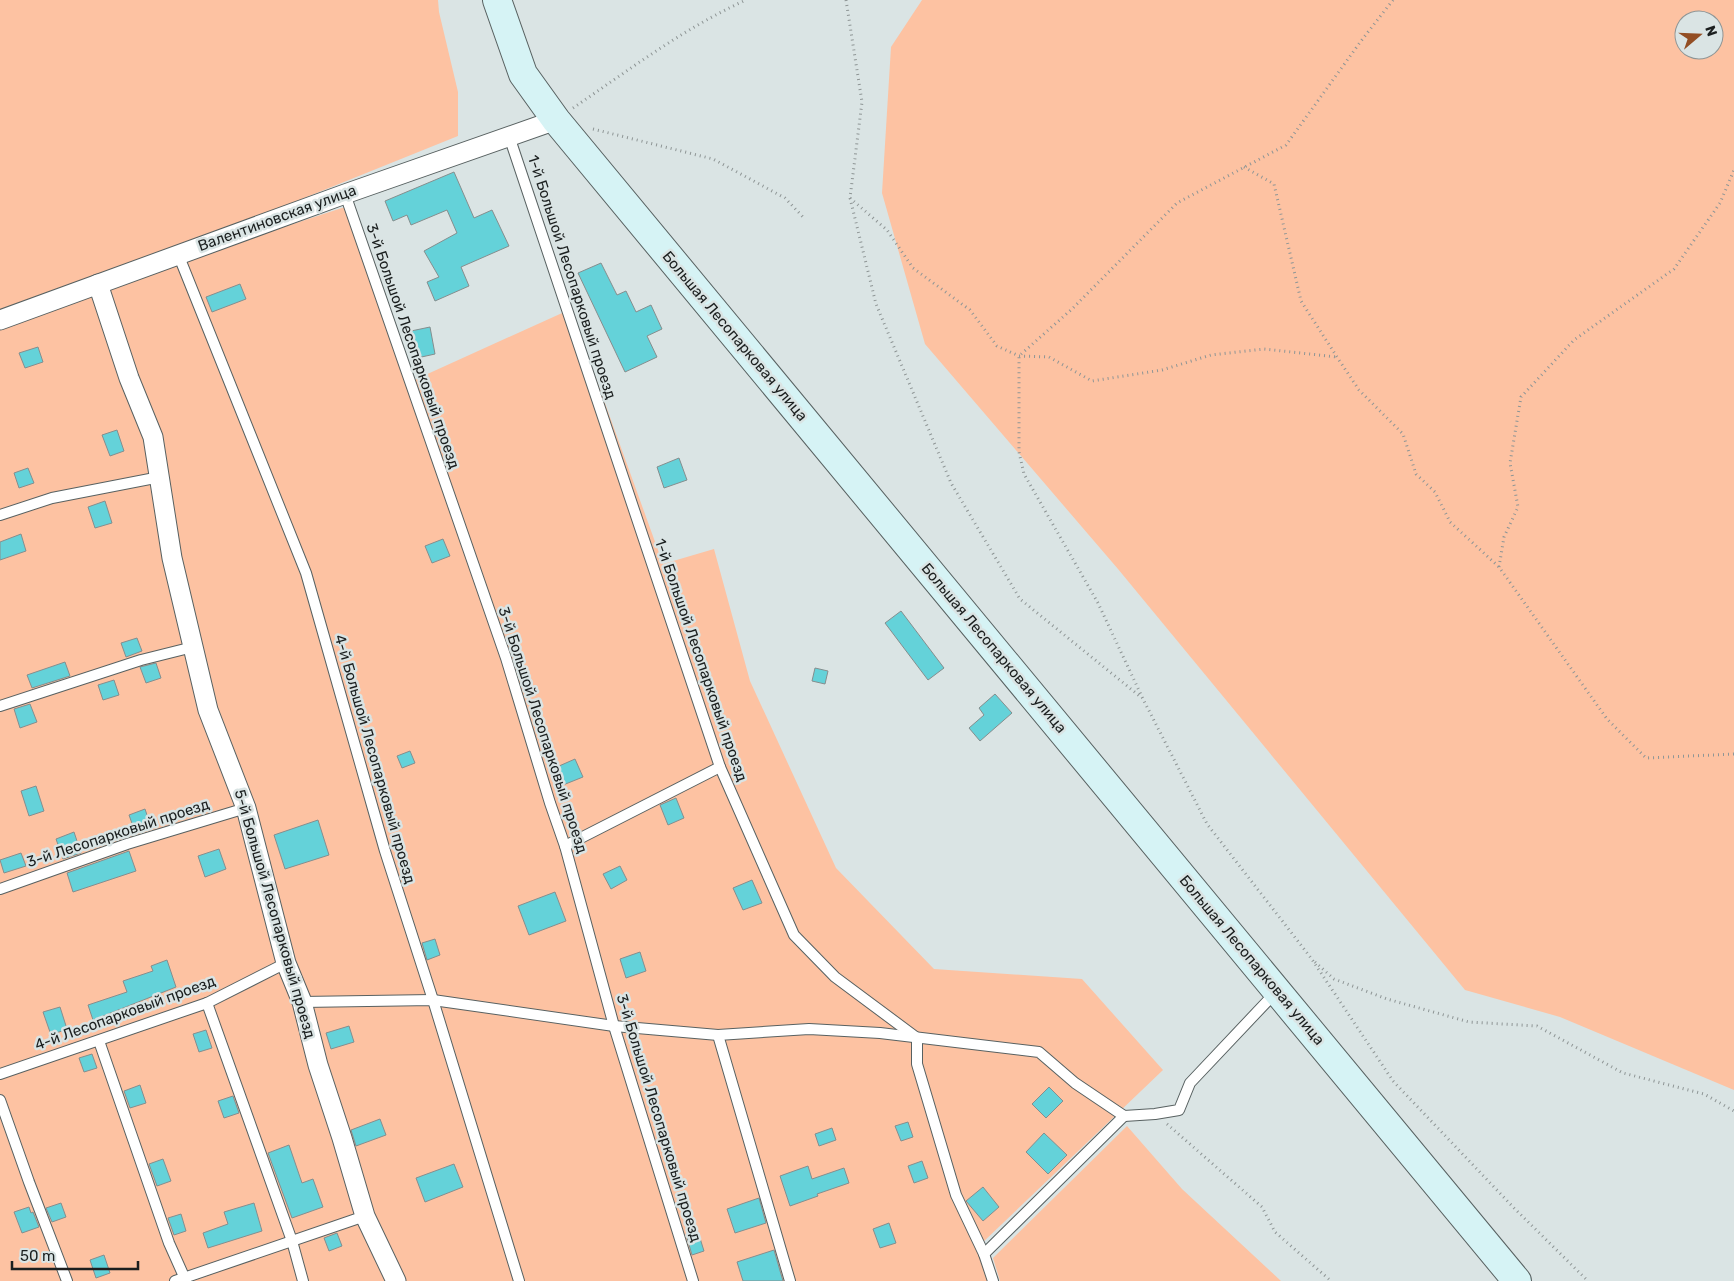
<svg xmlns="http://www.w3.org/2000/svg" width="1734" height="1281" viewBox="0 0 1734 1281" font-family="Rubik,sans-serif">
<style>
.green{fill:#fdc2a2;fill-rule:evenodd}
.building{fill:#64d2d9;stroke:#858e8e}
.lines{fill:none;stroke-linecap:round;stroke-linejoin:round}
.lane-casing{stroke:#586161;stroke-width:12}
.street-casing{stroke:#586161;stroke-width:21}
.secondary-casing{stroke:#586161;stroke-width:30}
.path{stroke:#8e9595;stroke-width:3;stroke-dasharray:1 4;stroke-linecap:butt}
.lane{stroke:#fff;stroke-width:10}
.street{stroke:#fff;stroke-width:19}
.secondary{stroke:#d6f3f5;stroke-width:28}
.labels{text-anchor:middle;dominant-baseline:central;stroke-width:5;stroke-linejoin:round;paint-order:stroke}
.street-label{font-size:15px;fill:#1b1f1f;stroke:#dae4e4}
</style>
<rect width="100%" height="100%" fill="#dae4e4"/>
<g class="green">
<polygon points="0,0 438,0 439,12 458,92 458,136 12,316 351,205 412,381 571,309 663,564 714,549 750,681 836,868 934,969 1082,979 1163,1070 980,1245 990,1281 0,1281"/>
<path d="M922 0H1734V1090L1560 1017 1465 990 1118 569 925 344 882 193 891 47ZM1684 20H1714V50H1684Z"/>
<polygon points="1127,1126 1182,1189 1281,1281 1000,1281 993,1258"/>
</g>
<g class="building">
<polygon points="454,172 474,218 492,210 509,246 461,267 469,286 435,301 427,282 439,277 424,251 457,233 447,210 411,225 407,215 393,221 385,201"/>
<polygon points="601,263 617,295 626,291 636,312 651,305 662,329 647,336 657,357 625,372 578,273"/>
<polygon points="240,284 246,299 212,312 206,297"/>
<polygon points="430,327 435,354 417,358 411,331"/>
<polygon points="38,347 43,362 25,368 19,353"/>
<polygon points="117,430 124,451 110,456 102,435"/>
<polygon points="679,458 687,480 664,488 657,467"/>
<polygon points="28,468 34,483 19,488 14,473"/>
<polygon points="105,501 112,523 95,528 88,507"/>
<polygon points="21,534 26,551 0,560 0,542"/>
<polygon points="443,539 450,556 432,563 425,546"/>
<polygon points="901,611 944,668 928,680 885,623"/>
<polygon points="137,638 142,651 126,657 121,643"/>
<polygon points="65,662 70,676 32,688 27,675"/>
<polygon points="156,663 161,678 146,683 140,667"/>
<polygon points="815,668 828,671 825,684 812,681"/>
<polygon points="114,680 119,695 103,700 98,685"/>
<polygon points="995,694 1012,713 980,741 969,728 984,715 979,708"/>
<polygon points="30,704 37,722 20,728 14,709"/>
<polygon points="410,751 415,763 402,768 397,756"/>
<polygon points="575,759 583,777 558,787 550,770"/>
<polygon points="36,786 44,811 29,816 21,791"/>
<polygon points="676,798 684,818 668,825 660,805"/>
<polygon points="145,809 150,824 134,829 129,815"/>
<polygon points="318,820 329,855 285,869 274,835"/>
<polygon points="74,832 81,853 63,859 56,839"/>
<polygon points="219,849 226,869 205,877 198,856"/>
<polygon points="129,851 136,871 73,892 67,873"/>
<polygon points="21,853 26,866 4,873 0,860"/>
<polygon points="620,866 627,880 611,889 603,874"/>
<polygon points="752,880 762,903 743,910 733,888"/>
<polygon points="555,892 566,921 529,935 518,906"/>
<polygon points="435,939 440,955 427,960 422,943"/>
<polygon points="640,952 646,971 626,978 620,959"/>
<polygon points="167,960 176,987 93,1020 88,1005 127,992 123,981 153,971 151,966"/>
<polygon points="60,1007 67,1029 51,1035 43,1012"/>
<polygon points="349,1026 354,1042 331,1049 326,1033"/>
<polygon points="206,1030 212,1048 199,1052 193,1034"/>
<polygon points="92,1054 97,1068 84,1072 79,1058"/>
<polygon points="140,1085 146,1103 130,1108 124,1091"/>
<polygon points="1049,1087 1063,1101 1046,1118 1032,1104"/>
<polygon points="233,1096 239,1113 224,1118 218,1101"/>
<polygon points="380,1119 386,1135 356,1146 351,1130"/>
<polygon points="908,1122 913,1137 901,1141 895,1126"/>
<polygon points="832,1128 836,1140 819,1146 815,1134"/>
<polygon points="1044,1133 1067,1155 1048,1174 1026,1152"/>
<polygon points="289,1145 302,1183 313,1179 323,1207 292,1218 268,1153"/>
<polygon points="163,1159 171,1181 157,1186 149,1164"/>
<polygon points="922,1161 928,1178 914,1183 908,1166"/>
<polygon points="454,1164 463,1187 425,1202 416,1178"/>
<polygon points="808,1166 812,1179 844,1168 849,1183 817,1194 818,1196 790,1206 780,1176"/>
<polygon points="983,1187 999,1207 983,1221 966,1201"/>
<polygon points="759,1198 766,1223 735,1233 727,1209"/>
<polygon points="61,1203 66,1217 52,1222 46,1208"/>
<polygon points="254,1203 262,1231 208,1248 203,1233 228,1224 224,1212"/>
<polygon points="29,1207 31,1213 33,1212 39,1227 22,1233 14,1212"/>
<polygon points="181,1214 186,1231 174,1235 168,1218"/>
<polygon points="889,1223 896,1243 880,1248 873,1229"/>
<polygon points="337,1233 342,1246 329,1251 324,1238"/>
<polygon points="699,1235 704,1251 692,1255 687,1238"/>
<polygon points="774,1250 783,1281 743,1281 737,1262"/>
<polygon points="104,1255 110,1273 96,1278 90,1260"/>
</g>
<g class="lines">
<g class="lane-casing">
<g id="lane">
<polyline points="509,136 720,767 794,935 835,977 917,1038 917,1064 956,1195 984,1254 993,1281"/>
<polyline points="345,194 506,658 550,803 565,846 614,1026 693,1281"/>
<polyline points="178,254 306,573 385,851 433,1000 519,1281"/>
<polyline points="0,515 52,498 160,477"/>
<polyline points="0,706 141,660 193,647"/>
<polyline points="565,846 720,767"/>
<polyline points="0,889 127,844 246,808"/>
<polyline points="302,1002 433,1000 614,1026 718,1035 809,1029 880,1033 1039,1052 1075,1083 1124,1116 1155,1114 1179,1110 1190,1083 1275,993"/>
<polyline points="207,1003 292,1241 303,1281"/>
<polyline points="718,1035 790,1281"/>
<polyline points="99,1041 169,1243 186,1281"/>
<polyline points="0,1074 207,1003 286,963"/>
<polyline points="0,1100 29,1182 67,1281"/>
<polyline points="984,1254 1124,1116"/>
<polyline points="175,1281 365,1216"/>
</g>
</g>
<g class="street-casing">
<g id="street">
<polyline points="98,284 129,378 153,437 172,558 208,710 246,808 286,963 302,1002 318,1065 342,1138 365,1216 396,1281"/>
<polyline points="0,320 345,194 556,120"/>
</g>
</g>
<g class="secondary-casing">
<polyline id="secondary" points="497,0 523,74 556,120 1517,1281"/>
</g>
<g class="path">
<polyline points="846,0 862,102 850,198 876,304 951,483 1020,599 1142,698"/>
<polyline points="1393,0 1361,41 1286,145 1177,203 1072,309 1019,356 1019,452 1024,474 1098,603 1143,699 1207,824 1311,958 1393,1081 1514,1208 1588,1281"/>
<path d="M573 108C629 70 684 28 746 0"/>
<polyline points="593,129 713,159 785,198 804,218"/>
<polyline points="1244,167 1274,184 1301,301 1337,357 1359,390 1403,434 1416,474 1435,492 1450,522 1499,567 1607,719 1646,758 1734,754"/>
<polyline points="850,198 887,230 913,268 970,310 997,346 1019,356 1049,357 1092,381 1162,370 1211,355 1264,349 1337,357"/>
<polyline points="1499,567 1504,537 1518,507 1510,463 1521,397 1574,340 1674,269 1720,203 1734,170"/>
<polyline points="1315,962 1334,979 1387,999 1469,1022 1537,1026 1623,1073 1704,1094 1734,1111"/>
<polyline points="1167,1124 1262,1207 1275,1232 1331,1281"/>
</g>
<use href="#lane" class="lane"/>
<use href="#street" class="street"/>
<use href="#secondary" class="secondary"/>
</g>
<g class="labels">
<g class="street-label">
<text transform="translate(277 218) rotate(-20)">Валентиновская улица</text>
<text transform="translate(572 277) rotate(72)">1-й Большой Лесопарковый проезд</text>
<text transform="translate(735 336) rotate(50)">Большая Лесопарковая улица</text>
<text transform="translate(413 346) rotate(71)">3-й Большой Лесопарковый проезд</text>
<text transform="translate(994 648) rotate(50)">Большая Лесопарковая улица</text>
<text transform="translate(701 660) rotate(71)">1-й Большой Лесопарковый проезд</text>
<text transform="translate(543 730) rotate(72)">3-й Большой Лесопарковый проезд</text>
<text transform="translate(375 759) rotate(74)">4-й Большой Лесопарковый проезд</text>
<text transform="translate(118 833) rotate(-18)">3-й Лесопарковый проезд</text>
<text transform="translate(275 914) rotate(74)">5-й Большой Лесопарковый проезд</text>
<text transform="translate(1252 960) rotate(50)">Большая Лесопарковая улица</text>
<text transform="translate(125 1013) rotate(-20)">4-й Лесопарковый проезд</text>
<text transform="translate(659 1118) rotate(73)">3-й Большой Лесопарковый проезд</text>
</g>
</g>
<g transform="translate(1699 35) rotate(71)"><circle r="24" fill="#dae4e4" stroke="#8e9595"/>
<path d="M0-4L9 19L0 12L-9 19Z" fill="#934e24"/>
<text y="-8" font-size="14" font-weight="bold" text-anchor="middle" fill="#1b1f1f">N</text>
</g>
<path d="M12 1261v8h126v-8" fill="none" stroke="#1b1f1f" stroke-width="2.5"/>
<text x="20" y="1261" font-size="15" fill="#1b1f1f" stroke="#dae4e4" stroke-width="4" paint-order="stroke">50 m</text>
</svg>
